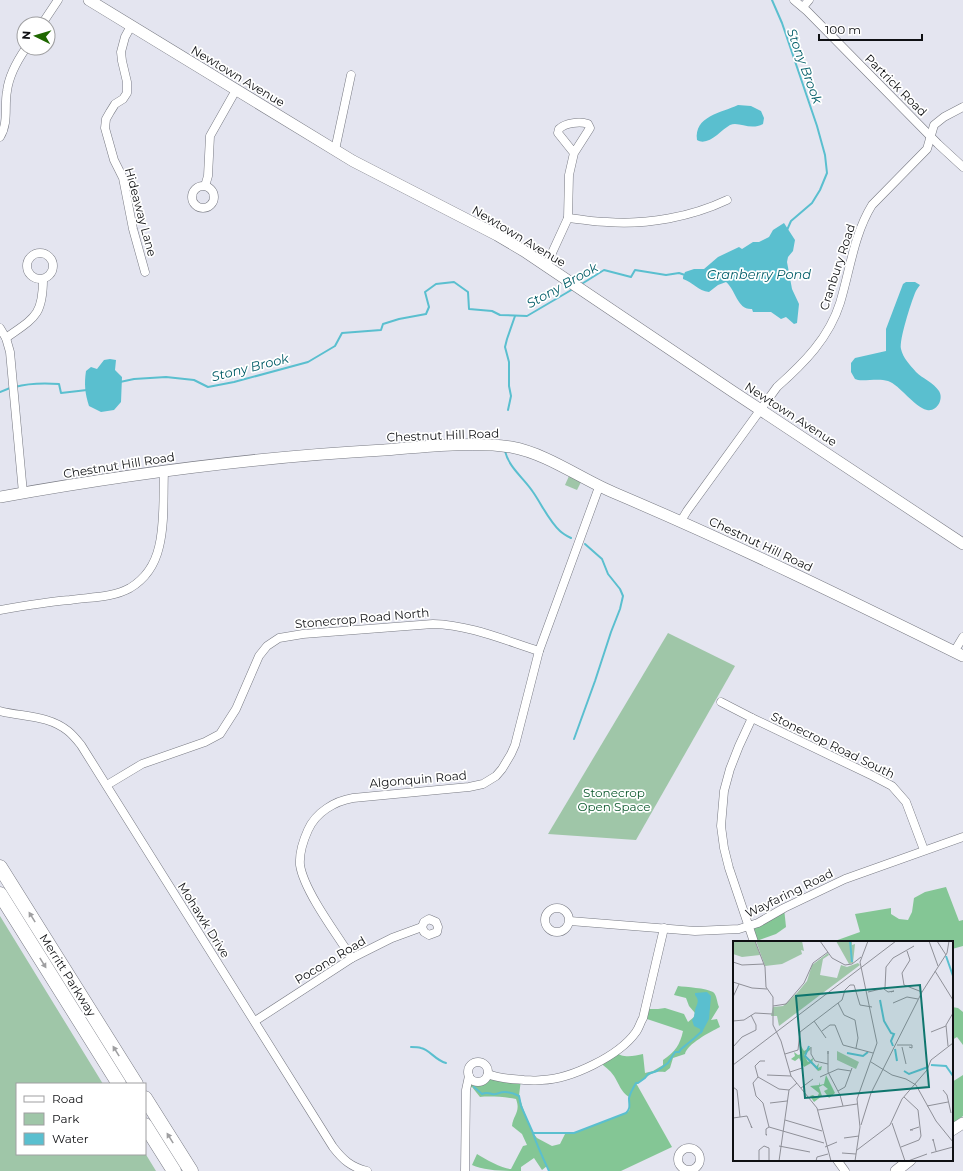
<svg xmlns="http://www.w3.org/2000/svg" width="963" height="1171" viewBox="0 0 963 1171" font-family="Montserrat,sans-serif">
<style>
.green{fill:#9fc6a8}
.forest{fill:#84c695}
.water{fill:#5abfcf}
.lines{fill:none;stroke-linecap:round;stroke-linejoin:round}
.stream{stroke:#5abfcf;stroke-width:2}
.street-casing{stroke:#787a83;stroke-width:9}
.secondary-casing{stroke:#787a83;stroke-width:12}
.highway-casing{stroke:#787a83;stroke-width:15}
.street{stroke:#fff;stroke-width:8}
.secondary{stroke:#fff;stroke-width:11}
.highway{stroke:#fff;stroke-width:14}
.oneway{fill:#9f9fa1}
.labels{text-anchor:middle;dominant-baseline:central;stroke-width:3.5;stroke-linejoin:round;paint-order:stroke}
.street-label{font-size:12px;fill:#0f1013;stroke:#fff}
.park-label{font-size:12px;fill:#0b582c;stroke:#fff}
.water-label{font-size:13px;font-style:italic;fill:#005c67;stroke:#fff}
.inset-river{fill:none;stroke:#5abfcf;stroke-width:2}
.inset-road{fill:none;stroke:#8f9098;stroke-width:1}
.view{fill:#0f766e;fill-opacity:0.15;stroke:#0f766e;stroke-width:2}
.inset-edge{fill:none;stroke:#0f1013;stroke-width:2}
</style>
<rect width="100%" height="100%" fill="#e4e5f0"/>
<g class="green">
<polygon points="569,476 581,482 577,490 565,485"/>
<polygon points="668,633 735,666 636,840 548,834"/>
<polygon points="0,916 103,1084 17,1084 17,1154 145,1153 156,1171 0,1171"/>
</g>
<g class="forest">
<polygon points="946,887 959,921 963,920 963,946 952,949 952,942 832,942 860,932 855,914 891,908 891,914 899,919 908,920 912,912 914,898 925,892"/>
<polygon points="784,908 786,927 776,934 754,942 748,927"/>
<path d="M678 986C686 987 706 988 713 992 717 995 717 1003 719 1007L711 1020 717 1019 720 1027C710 1032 687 1044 685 1054L673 1058 670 1068 665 1072C648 1070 649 1079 636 1083L672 1147 621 1171H549L547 1166 542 1170 534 1158 521 1167V1171C506 1171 484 1171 472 1165L477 1154C485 1159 503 1169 511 1169L523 1146 527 1145 522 1134 512 1126C513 1115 521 1112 516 1099 507 1097 489 1096 480 1097L472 1087 466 1090 471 1079C477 1083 482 1082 487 1077L521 1079 519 1096 526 1117 533 1133 537 1138 552 1146 560 1144 566 1132 574 1133 616 1117 629 1111 630 1107 629 1097C621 1092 619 1084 614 1076 610 1070 604 1066 599 1062L615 1051C622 1059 634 1056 643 1054L645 1073 653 1071 663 1065V1060C675 1052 680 1045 683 1031L647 1019 645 1009H658L665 1008 684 1014 688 1022 694 1017 695 1013 689 1006 686 998 674 995Z"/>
<polygon points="952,1007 958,1008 963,1012 963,1045 957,1037 952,1040"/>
<polygon points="963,1075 963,1116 953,1123 952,1082"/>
</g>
<g class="water">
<path d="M738 105 751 106 761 111 764 118 763 124C750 131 739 121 730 125 721 130 708 147 697 140 694 116 721 113 738 105Z"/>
<path d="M784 223 795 240 793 251 788 257 787 262 792 289 799 304 797 323 794 324 786 317 781 319 771 312H753L752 309C737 310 736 290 726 282L718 285 709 292C698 291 693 282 683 279V277L685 272 694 269H704L718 257 739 247 742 249 753 242H759L769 237 773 230Z"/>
<path d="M906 282H915L920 285C918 288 916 290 915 293 911 303 899 340 901 349 903 358 910 365 916 372 922 378 934 383 939 391 944 399 937 412 927 410 914 407 900 385 888 381 879 378 867 381 858 380L855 379 851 372V363L855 358 886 351V329L903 284Z"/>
<path d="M110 359 116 360 115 370 122 377 121 402 114 410 101 412 89 406C85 394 84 384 86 371L91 367 97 369 104 360Z"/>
<path d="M707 992 711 996 709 1019 701 1034 700 1029 694 1026 692 1020C695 1016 694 1015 695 1010 697 1003 700 1001 695 995V993Z"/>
</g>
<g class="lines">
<g class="stream">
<polyline points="772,0 782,23 817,126 825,155 827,173 820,190 812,203 791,221 787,230"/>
<polyline points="580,285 604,270 631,277 635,270 666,275 679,273 685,275"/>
<polyline points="120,382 134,379 166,377 194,380 208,387 234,382 308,362 335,346 342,333 381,330 383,324 399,319 426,314 429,307 425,292 436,284 454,282 468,292 469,309 492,311 500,315 527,316 573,289"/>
<path d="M15 387C29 383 44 383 59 384L61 393 87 390"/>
<polyline points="0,392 10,388"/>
<polyline points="508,410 511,396 509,386 509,362 505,347 507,339 515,316"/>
<path d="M505 451C509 468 524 478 533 492 542 505 549 521 560 531 563 534 567 536 571 538"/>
<polyline points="574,739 595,681 611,632 620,609 623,596 620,589 608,574 602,559 585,544"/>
<path d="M411 1047C414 1047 418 1047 421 1048 430 1050 435 1060 446 1063"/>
<path d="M474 1087 482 1094C487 1092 487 1093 492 1094 496 1095 495 1094 499 1093 505 1091 513 1093 519 1096L521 1106 533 1133H574L626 1113C631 1108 629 1105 629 1098 630 1093 633 1088 636 1083H638L645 1078 648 1074 657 1071 668 1063 675 1052H679C681 1048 683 1048 686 1045 690 1042 698 1035 702 1031"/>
<path d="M533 1133C537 1146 543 1158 549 1171"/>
</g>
<g class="street-casing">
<g id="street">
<polyline points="794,0 807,11 938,144 963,167"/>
<polyline points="803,7 809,0"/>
<polyline points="42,24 58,0"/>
<polyline points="131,26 125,37 121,52 122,61 127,82 127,93 123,99 115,104 110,112 106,119 105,128 114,160 123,178 133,229 145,272"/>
<path d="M0 137C9 122 4 107 7 91 9 75 17 61 26 48"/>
<polyline points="335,150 351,75"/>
<polyline points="205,186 208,176 210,136 236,90"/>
<circle cx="203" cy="197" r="11"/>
<path d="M568 218C581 219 594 222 607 222 647 225 691 217 727 200"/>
<circle cx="40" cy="266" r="13"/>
<path d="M546 266 568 218 569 175 574 153 558 133 559 129C565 123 580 121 588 124L590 128 574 153"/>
<polyline points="0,328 6,338 10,352 23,493"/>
<path d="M6 338C34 318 43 316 43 279"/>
<path d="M681 521 687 511 777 387C804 363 829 338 840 303 850 270 854 234 872 205L927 149 934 125 944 117 963 107"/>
<path d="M0 610C23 606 46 602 70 600 89 597 112 598 130 588 145 579 155 564 159 547 165 523 163 496 164 471"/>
<polyline points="954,652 963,637"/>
<polyline points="721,702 752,718 873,776 892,786 906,802 924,850"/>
<path d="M0 711C23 717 48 715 68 731 73 735 77 740 81 745L333 1147C343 1160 351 1167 367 1171"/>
<polyline points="752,718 739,746 730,769 724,791 721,826 724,848 729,868 754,942"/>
<path d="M107 785 142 764 205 742 220 734 236 709 259 656 267 646 279 638 303 634 433 624C470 625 504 640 539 651"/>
<circle cx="557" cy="920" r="12"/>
<polyline points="570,921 695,931 739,929 758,923 784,908 845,879 963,837"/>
<path d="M352 958C337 935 304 891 300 865 299 852 303 841 308 830 316 812 335 801 353 798L469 787 483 784 496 776 502 769 511 754 515 745 539 651 599 487"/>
<polyline points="255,1021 352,958 392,938 422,927 424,922 429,919 436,922 438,927 437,932 429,935 424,932 422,927"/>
<circle cx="478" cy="1072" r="10"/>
<path d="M488 1074C500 1079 511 1079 524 1080 530 1080 536 1081 542 1080 571 1079 619 1056 636 1032 639 1028 640 1023 643 1018L664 928"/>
<circle cx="689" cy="1159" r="11"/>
<polyline points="837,1160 845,1171"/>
<polyline points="465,1171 466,1090 469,1076"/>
</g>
</g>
<g class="secondary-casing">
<g id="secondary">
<polyline points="89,0 353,161 497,235 524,251 732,391 963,544"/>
<path d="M0 497C127 474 255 457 384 450 422 447 473 441 511 447 549 454 582 480 617 494 735 544 849 600 963 656"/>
<polyline points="952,1130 963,1123"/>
<polyline points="896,1171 910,1160"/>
</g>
</g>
<g class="highway-casing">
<g id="highway">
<polyline points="0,867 136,1084"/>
<polyline points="0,894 119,1084"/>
<polyline points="145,1098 191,1171"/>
<polyline points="145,1125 174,1171"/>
</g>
</g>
<use href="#street" class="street"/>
<use href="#secondary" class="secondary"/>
<use href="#highway" class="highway"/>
</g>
<defs><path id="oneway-solid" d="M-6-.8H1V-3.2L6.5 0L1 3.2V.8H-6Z"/></defs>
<g class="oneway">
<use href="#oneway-solid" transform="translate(32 917) rotate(-122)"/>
<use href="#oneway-solid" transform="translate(43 963) rotate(58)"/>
<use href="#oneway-solid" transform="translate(116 1051) rotate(-122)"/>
<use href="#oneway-solid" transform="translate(170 1138) rotate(-122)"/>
</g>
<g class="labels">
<g class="street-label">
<text transform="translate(238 76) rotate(31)">Newtown Avenue</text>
<text transform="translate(896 85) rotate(45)">Partrick Road</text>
<text transform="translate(141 212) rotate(75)">Hideaway Lane</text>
<text transform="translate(519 236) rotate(31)">Newtown Avenue</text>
<text transform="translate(837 267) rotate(-72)">Cranbury Road</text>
<text transform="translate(791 414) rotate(33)">Newtown Avenue</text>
<text transform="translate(443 435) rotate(-2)">Chestnut Hill Road</text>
<text transform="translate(119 465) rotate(-9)">Chestnut Hill Road</text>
<text transform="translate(761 544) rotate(25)">Chestnut Hill Road</text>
<text transform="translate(362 618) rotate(-5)">Stonecrop Road North</text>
<text transform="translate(833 745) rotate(26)">Stonecrop Road South</text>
<text transform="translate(418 779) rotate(-5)">Algonquin Road</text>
<text transform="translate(789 893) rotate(-26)">Wayfaring Road</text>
<text transform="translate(204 920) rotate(58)">Mohawk Drive</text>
<text transform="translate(330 960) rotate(-31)">Pocono Road</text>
<text transform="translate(68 975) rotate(58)">Merritt Parkway</text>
</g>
<g class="park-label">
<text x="614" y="792">Stonecrop<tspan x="614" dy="14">Open Space</tspan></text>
</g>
<g class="water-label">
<text transform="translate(805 66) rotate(70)">Stony Brook</text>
<text x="759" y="274">Cranberry Pond</text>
<text transform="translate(562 285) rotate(-29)">Stony Brook</text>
<text transform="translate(250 367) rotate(-14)">Stony Brook</text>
</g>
</g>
<g transform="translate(733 941)">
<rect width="220" height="220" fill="#e4e5f0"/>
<path d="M0 0H22L27 14 9 16 0 13ZM23 0H69L71 10 68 9 69 13 49 23 32 25ZM103 0H119V4L122 3 120 22 116 23ZM95 12 96 14 90 18 87 34 104 37 108 24 114 26 125 22 127 24 46 85 44 75H38L40 66 50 65 64 52 74 40 79 24ZM104 110 126 121 123 128 104 119Z" fill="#9fc6a8"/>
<path d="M68 105 71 110 78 106 77 109 71 114 75 121 80 117 79 123 83 126 86 122 85 127 89 125 88 129 85 130 78 122 71 126 66 117 62 120 58 118 62 115 61 111 65 114 68 113ZM93 134 102 152 96 157 91 150 95 148 90 144 86 146 89 155 81 161 77 155 80 154 84 157 86 152 77 145 86 144 87 141V144L91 143Z" fill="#84c695"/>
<path class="inset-river" d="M117 0 119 21M213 15 220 35M147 59 151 80 158 92 161 93 158 100 160 105M76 105 72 115 85 128M162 108 164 120M114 112 130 115 135 111M198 124 213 125 220 135M171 130 176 133 195 126"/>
<path class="inset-road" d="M22 0 32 26 33 46 40 56V84L48 100 58 135 84 167 98 220M87 0 99 17 112 24 119 23 128 16M196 0 205 25M204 0 213 14M174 10 177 19 169 32 171 44 189 51M0 21 9 24 31 23M202 30 220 59M0 41 19 47 34 48M151 48 155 51 161 50 158 51M135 51 152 47 153 26 160 17 181 5M0 56 6 43M105 62 111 74 122 79 125 97 123 107M160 62 174 56 185 58M40 65 53 63 71 42 80 22 95 11M0 80 11 79 22 72 39 73M81 80 93 97M89 90 97 84H102L110 104 140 112M198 91 213 85M164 104H179V107L176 106M215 105 213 84 220 72M0 106 9 96 23 89V84L18 74M78 106V113L82 120 95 123M169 106 173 123M52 113 65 109 67 91 109 59 112 49 117 44H121L127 64 139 66M95 113V110V131L107 154 110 165M138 121 159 134 173 138 183 144 203 180 220 201M0 124 163 0M57 131 69 127M34 134 58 135M25 136 20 142 23 155 30 162 36 186 33 188V194H34L33 193M25 136 46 148 56 149M25 136 22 125 27 120H32M87 136 105 128 118 130M0 146 4 149 7 176M68 147 80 138M210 149 214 154 218 172M105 150 112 146 119 127M37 162 54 160M194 165 215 161M85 169 124 163M0 177 14 175 19 187 18 185M52 179 89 190M159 182 172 220M128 184 138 152 189 51 214 12 216 0M36 186 91 202M180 189H177L186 186M111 197 126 195M200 200V198L203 210M46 205 77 211M92 206 104 201M168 206 186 199 188 195 185 169 171 156M124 209 157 184 169 158 194 129 198 119 220 102M109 212 123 213M198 212 220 206M26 220V209L31 205 36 207V220M46 220 56 149 64 142M83 220 84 216 95 213M122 220 127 186 124 158 144 102 127 21 135 0M175 220 194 213"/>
<path class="view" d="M187 44 196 146 72 157 63 55Z"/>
<rect width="220" height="220" class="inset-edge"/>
</g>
<rect x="16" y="1083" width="130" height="72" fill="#ffffff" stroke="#9f9fa1"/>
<rect x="24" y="1096" width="20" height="6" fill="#ffffff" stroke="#9f9fa1"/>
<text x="52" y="1103" font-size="12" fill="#0f1013">Road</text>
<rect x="24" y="1113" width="20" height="12" fill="#9fc6a8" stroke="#9f9fa1"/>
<text x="52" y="1123" font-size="12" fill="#0f1013">Park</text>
<rect x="24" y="1133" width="20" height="12" fill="#5abfcf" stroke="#9f9fa1"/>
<text x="52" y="1143" font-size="12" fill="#0f1013">Water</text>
<g transform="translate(36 36) rotate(275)"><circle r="19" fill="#ffffff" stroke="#9f9fa1"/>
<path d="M0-3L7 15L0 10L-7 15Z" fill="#1f6700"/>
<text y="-6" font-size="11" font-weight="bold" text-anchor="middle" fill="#0f1013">N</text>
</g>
<path d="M819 34v6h103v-6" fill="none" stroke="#0f1013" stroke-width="2"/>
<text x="825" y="34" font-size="12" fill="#0f1013" stroke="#ffffff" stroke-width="3" paint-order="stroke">100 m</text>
</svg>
